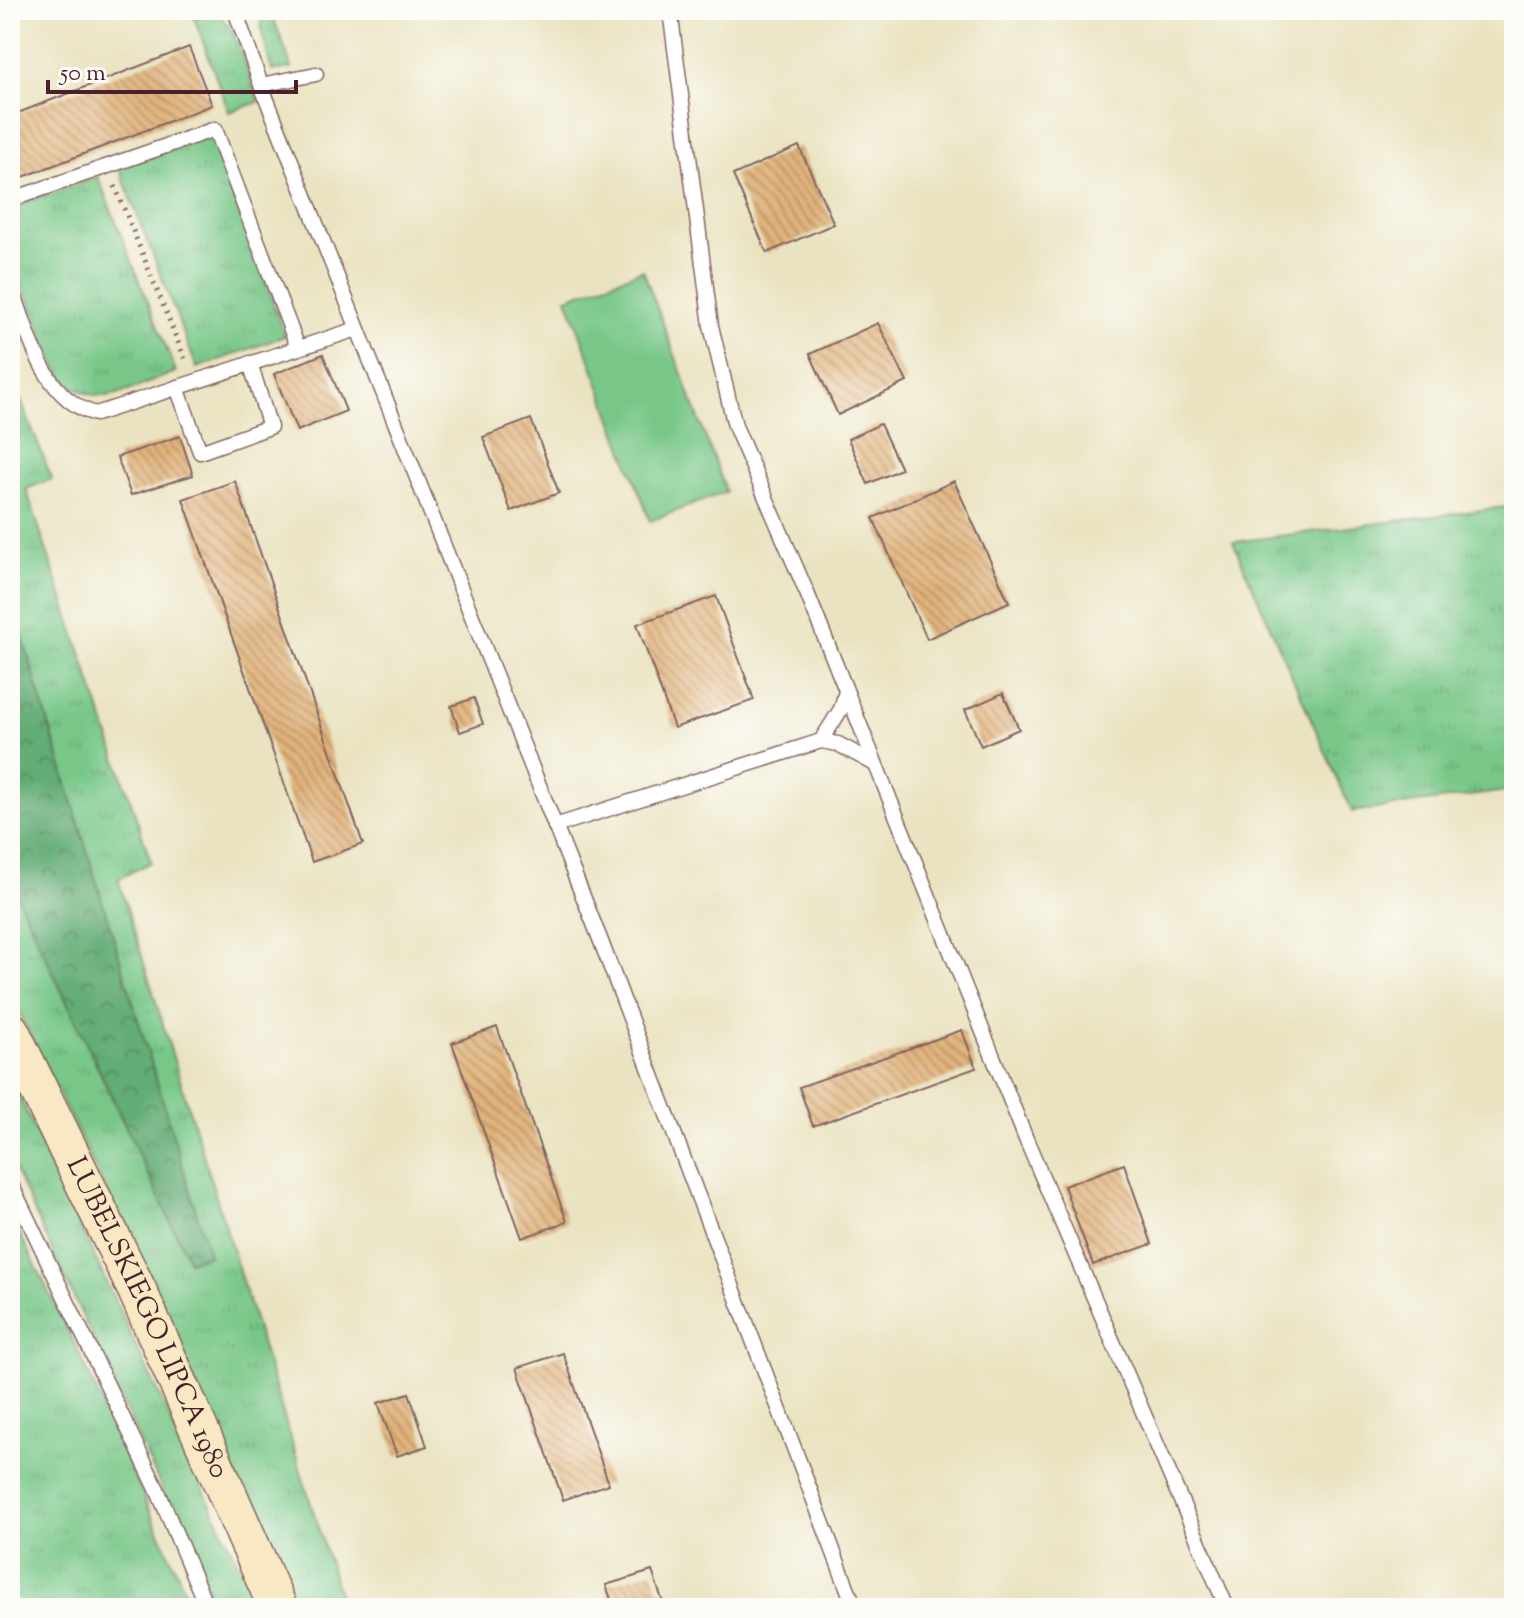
<svg xmlns="http://www.w3.org/2000/svg" width="1524" height="1618" viewBox="0 0 1524 1618" font-family="'Sorts Mill Goudy',serif">
<style>
.grass{fill:url(#grass-tufts);stroke:#61735a;stroke-width:2}
.forest{fill:url(#forest-crowns);stroke:#566650;stroke-width:2}
.garden{fill:#78c788;stroke:#61735a;stroke-width:2}
.building{fill:url(#building-back-hatch)}
.lines{fill:none;stroke-linecap:round;stroke-linejoin:round}
.lane-casing{stroke:#826460;stroke-width:17}
.secondary-casing{stroke:#826460;stroke-width:41}
.path{stroke:#826460;stroke-width:5;stroke-dasharray:2 6;stroke-linecap:butt}
.lane{stroke:#fff;stroke-width:14}
.secondary{stroke:#f8e8c3;stroke-width:38}
.labels{text-anchor:middle;dominant-baseline:central;stroke-width:6;stroke-linejoin:round;paint-order:stroke}
.street-label{font-size:28px;fill:#4a1f2b;stroke:#fdfcf7}
</style>
<defs>
<pattern id="grass-tufts" width="24" height="20" patternUnits="userSpaceOnUse" patternTransform="scale(2)"><rect width="24" height="20" fill="#78c788"/><path d="M3 7l-1-3M5 7V3M7 7l1-3M15 17l-1-3M17 17v-4M19 17l1-3" fill="none" stroke="#69aa76"/></pattern>
<pattern id="forest-crowns" width="20" height="18" patternUnits="userSpaceOnUse" patternTransform="scale(2)"><rect width="20" height="18" fill="#62ac74"/><path d="M2 6a3 3 0 1 1 6 0M12 15a3 3 0 1 1 6 0" fill="none" stroke="#538b5f"/></pattern>
<pattern id="building-back-hatch" width="6" height="6" patternUnits="userSpaceOnUse" patternTransform="scale(2)"><rect width="6" height="6" fill="#e1b37b"/><path d="M-1 5l2 2M0 0l6 6M5-1l2 2" fill="none" stroke="#b89165"/></pattern>
</defs>
<rect width="100%" height="100%" fill="#fdfcf7"/>
<filter id="ink" filterUnits="userSpaceOnUse"><feTurbulence type="fractalNoise" baseFrequency=".0125" numOctaves="2"/><feDisplacementMap in="SourceGraphic" scale="16" xChannelSelector="R" yChannelSelector="G"/><feConvolveMatrix kernelMatrix="1 2 1 2 8 2 1 2 1" color-interpolation-filters="sRGB"/></filter>
<filter id="wash" filterUnits="userSpaceOnUse"><feTurbulence type="fractalNoise" baseFrequency=".006" numOctaves="4" result="noise"/><feDisplacementMap in="SourceGraphic" scale="32" xChannelSelector="R" yChannelSelector="G"/><feGaussianBlur stdDeviation="1.8" result="paint"/><feColorMatrix in="noise" values="0 0 0 0 0 0 0 0 0 0 0 0 0 0 0 0 0 1.4 0 .05"/><feComposite in="paint" operator="in"/></filter>
<g filter="url(#wash)">
<rect width="100%" height="100%" fill="#eae3c1"/>
<g class="grass">
<polygon points="261,10 281,10 274,19 292,68 272,71 262,33"/>
<polygon points="209,12 217,12 232,30 259,102 229,112 194,17"/>
<polygon points="211,135 285,336 197,368 119,168"/>
<path d="M98 177 176 372C129 388 93 418 57 369L10 255V208Z"/>
<polygon points="10,374 52,479 26,489 151,862 118,879 343,1608 295,1608 156,1294 10,993 10,881 189,1261 209,1255 10,596"/>
<polygon points="1514,506 1514,790 1352,812 1233,542"/>
<polygon points="10,1077 259,1608 217,1608 10,1159"/>
<polygon points="10,1214 81,1357 193,1608 10,1608"/>
</g>
<polygon class="forest" points="10,596 209,1254 189,1261 10,881"/>
<polygon class="garden" points="643,270 726,492 650,521 567,298"/>
<g id="blocks">
<g class="building">
<polygon points="189,47 212,105 10,182 10,116"/>
<polygon points="799,146 834,224 767,253 733,175"/>
<polygon points="878,323 907,382 838,415 810,354"/>
<polygon points="323,354 346,411 297,431 274,374"/>
<polygon points="531,419 559,493 511,511 483,437"/>
<polygon points="880,424 901,469 868,484 848,439"/>
<polygon points="180,436 193,475 131,495 117,457"/>
<polygon points="235,481 363,844 312,862 183,499"/>
<polygon points="954,481 1009,602 927,639 873,518"/>
<polygon points="716,596 754,700 674,728 637,624"/>
<polygon points="1003,693 1019,729 981,746 965,710"/>
<polygon points="474,698 483,724 460,732 451,706"/>
<polygon points="497,1027 567,1222 522,1238 452,1043"/>
<polygon points="962,1030 976,1068 813,1126 799,1087"/>
<polygon points="1124,1164 1152,1244 1093,1265 1064,1186"/>
<polygon points="563,1353 609,1484 563,1500 517,1368"/>
<polygon points="409,1393 427,1446 397,1456 378,1403"/>
<polygon points="652,1571 665,1608 614,1608 606,1585"/>
</g>
</g>
</g>
<g filter="url(#ink)">
<use href="#blocks" fill-opacity="0" stroke="#826460" stroke-width="2"/>
<g class="lines">
<g class="lane-casing">
<g id="lane">
<polyline points="235,10 261,85 600,939 855,1608"/>
<polyline points="670,10 711,326 735,426 807,593 1026,1139 1227,1608"/>
<polyline points="261,85 316,74"/>
<polyline points="10,200 215,129 298,348"/>
<path d="M10 283C28 329 41 399 96 414L357 329"/>
<polyline points="177,387 200,452 270,427 250,363"/>
<polyline points="821,741 841,709 846,691"/>
<polyline points="555,826 821,741 838,744 875,764"/>
<polyline points="10,1182 157,1489 207,1608"/>
</g>
</g>
<g class="secondary-casing">
<g id="secondary">
<path id="s1" d="M10 1031 137 1290 278 1608"/>
</g>
</g>
<polyline class="path" points="115,186 186,362"/>
<use href="#lane" class="lane"/>
<use href="#secondary" class="secondary"/>
</g>
</g>
<g class="labels">
<g class="street-label">
<text stroke="none"><textPath href="#s1" startOffset="318">LUBELSKIEGO LIPCA 1980</textPath></text>
</g>
</g>
<rect width="1524" height="1618" fill="none" stroke="#fdfcf7" stroke-width="40"/>
<path d="M48 80v12h248v-12" fill="none" stroke="#4a1f2b" stroke-width="4"/>
<text x="60" y="80" font-size="24" fill="#4a1f2b" stroke="#fdfcf7" stroke-width="6" paint-order="stroke">50 m</text>
</svg>
